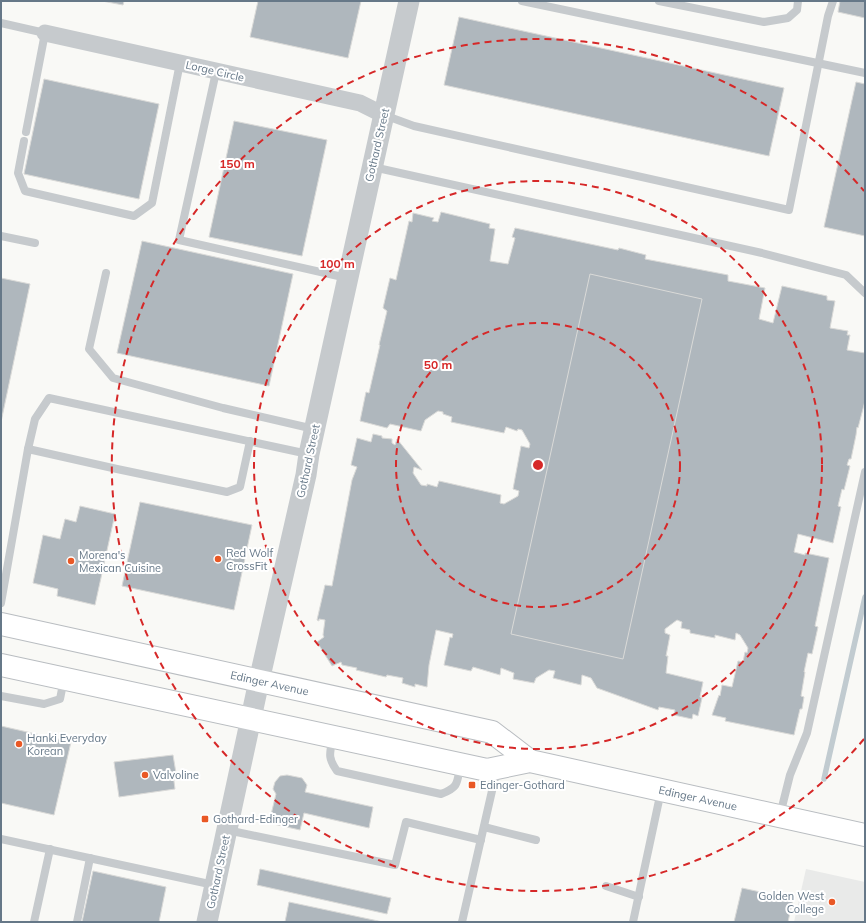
<svg xmlns="http://www.w3.org/2000/svg" width="866" height="923" viewBox="0 0 866 923" font-family="Mulish,sans-serif">
<style>
.built{fill:#e9eae9}
.lines{fill:none;stroke-linecap:round;stroke-linejoin:round}
.stream{stroke:#c1cbd0;stroke-width:5.5}
.building{fill:#afb7bd;stroke:#dadad8}
.primary-casing{stroke:#b9bdc1;stroke-width:24}
.service{stroke:#c6cacd;stroke-width:8}
.minor{stroke:#c6cacd;stroke-width:17}
.tertiary{stroke:#c6cacd;stroke-width:21}
.primary{stroke:#fff;stroke-width:22}
.ring{fill:none;stroke:#d62828;stroke-width:2;stroke-dasharray:7 5}
.poi-dot{fill:#e95825;stroke:#fff;stroke-width:1.5}
.labels{text-anchor:middle;dominant-baseline:central;stroke-width:4;stroke-linejoin:round;paint-order:stroke}
.street-label{font-size:11px;fill:#667888;stroke:#fff}
.poi-label{font-size:11px;fill:#667888;stroke:#fff;text-anchor:start}
.centre{fill:#d62828;stroke:#fff;stroke-width:2}
.ring-label{font-size:12px;text-anchor:middle;font-weight:bold;fill:#d62828;stroke:#fff;stroke-width:4;stroke-linejoin:round;paint-order:stroke}
</style>
<rect width="100%" height="100%" fill="#f9f9f6"/>
<polygon class="built" points="806,869 865,882 865,922 794,922"/>
<g class="lines">
<polyline class="stream" points="824,779 865,597"/>
</g>
<g class="building">
<polygon points="102,1 124,1 123,5"/>
<polygon points="258,1 361,1 348,58 250,37"/>
<polygon points="840,1 865,1 865,18 838,12"/>
<polygon points="459,17 784,88 769,156 444,85"/>
<polygon points="44,79 159,104 139,199 24,174"/>
<polygon points="856,82 865,84 865,236 824,227"/>
<polygon points="234,121 327,140 302,256 209,237"/>
<polygon points="441,212 490,224 489,228 495,229 490,261 508,264 515,238 512,237 515,228 618,250 619,248 646,255 645,259 728,275 728,281 765,288 759,319 773,323 782,286 827,296 827,300 835,301 830,328 848,331 847,335 850,335 847,350 865,353 865,401 858,428 857,427 856,435 851,459 849,459 847,465 850,466 844,490 842,489 838,506 841,507 833,543 798,534 794,552 805,555 805,553 829,558 815,626 818,627 812,654 808,653 804,672 805,672 801,696 804,697 802,709 800,709 794,735 725,721 726,718 712,715 719,695 720,696 722,685 732,687 738,661 743,662 745,652 747,653 748,648 740,635 736,633 735,640 715,635 715,638 690,633 690,630 681,628 682,622 677,620 665,629 665,633 670,635 666,656 668,656 666,673 703,682 700,697 702,698 698,716 693,714 692,719 674,715 675,710 659,707 658,710 597,688 591,678 582,675 581,685 553,678 555,671 549,670 536,678 534,683 513,679 514,673 501,668 500,675 473,667 471,671 444,665 450,637 452,638 453,634 436,630 429,665 427,687 415,684 415,687 402,683 403,678 387,675 386,677 356,670 357,668 342,665 341,662 332,666 317,642 324,637 323,635 325,620 319,619 319,621 317,620 325,585 332,586 352,480 357,467 351,465 357,438 371,442 373,434 382,436 382,438 392,439 392,443 395,445 397,439 422,470 414,467 413,473 421,485 427,486 427,484 437,487 439,481 501,495 500,503 504,504 518,496 519,491 513,489 521,446 529,448 530,444 522,430 518,429 517,431 506,427 504,433 451,422 452,417 443,414 443,412 438,411 425,420 421,431 390,424 387,428 360,421 366,392 369,393 380,345 379,345 387,311 383,308 390,278 396,280 409,221 412,222 413,213 434,218 432,221 438,222"/>
<polygon points="142,241 293,274 269,386 117,353"/>
<polygon points="590,274 702,299 623,659 511,634"/>
<polygon points="1,278 30,284 1,422"/>
<polygon points="140,502 252,525 234,610 122,586"/>
<polygon points="80,506 115,514 95,605 57,596 58,589 33,583 43,535 60,539 65,519 76,522"/>
<polygon points="1,726 71,742 54,815 1,803"/>
<polygon points="173,755 176,773 173,774 175,789 119,797 114,762"/>
<polygon points="287,775 302,778 307,785 305,792 373,807 369,828 304,813 300,830 269,823 276,794 273,789 275,782 280,776"/>
<polygon points="260,869 391,898 387,914 257,885"/>
<polygon points="93,871 166,887 159,922 82,922"/>
<polygon points="742,888 793,899 788,922 734,922"/>
<polygon points="289,902 383,922 285,922"/>
</g>
<g class="lines">
<g class="primary-casing">
<g id="primary">
<path id="s1" d="M1 624 492 732 530 761"/>
<path id="s2" d="M1 665 487 770 530 761 865 835"/>
</g>
</g>
<g class="service">
<polyline points="522,1 865,73"/>
<polyline points="659,1 764,22 788,18 797,10 798,1"/>
<polyline points="1,23 45,33 26,132"/>
<polyline points="216,72 179,240 347,278"/>
<polyline points="384,115 414,126 789,210 828,16 833,1"/>
<polyline points="24,141 18,173 25,191 134,216 152,203 180,63"/>
<polyline points="373,167 762,253 846,275 865,293"/>
<polyline points="1,236 35,243"/>
<polyline points="106,273 89,349 113,378 223,408 314,429"/>
<polyline points="28,449 35,419 49,398 308,454"/>
<polyline points="1,603 28,449 117,469 227,492 240,487 250,441"/>
<polyline points="1,696 44,704 60,699 64,679"/>
<path d="M333 737C330 753 327 757 337 771L441 794C459 787 457 783 460 766"/>
<polyline points="780,815 790,775 807,733 865,472"/>
<polyline points="484,827 536,840"/>
<polyline points="227,830 395,865 406,822 481,840"/>
<polyline points="1,839 214,885"/>
<polyline points="606,886 639,897"/>
<polyline points="34,922 50,849"/>
<polyline points="77,922 90,858"/>
<polyline points="462,922 497,769"/>
<polyline points="633,922 661,791"/>
</g>
<polyline class="minor" points="45,33 360,103 384,115"/>
<polyline class="tertiary" points="207,922 259,681 306,475 309,454 409,1"/>
<use href="#primary" class="primary"/>
</g>
<g class="ring">
<circle cx="538" cy="465" r="142"/>
<circle cx="538" cy="465" r="284"/>
<path d="M864 739A426 426 0 1 1 864 191"/>
</g>
<g class="poi-dot">
<circle cx="218" cy="559" r="4"/>
<circle cx="71" cy="561" r="4"/>
<circle cx="19" cy="744" r="4"/>
<circle cx="145" cy="775" r="4"/>
<rect x="468" y="781" width="8" height="8" rx="2"/>
<rect x="201" y="815" width="8" height="8" rx="2"/>
<circle cx="832" cy="902" r="4"/>
</g>
<g class="labels">
<g class="street-label">
<text transform="translate(215 71) rotate(13)">Lorge Circle</text>
<text transform="translate(377 145) rotate(-77)">Gothard Street</text>
<text transform="translate(308 461) rotate(-78)">Gothard Street</text>
<text stroke="none"><textPath href="#s1" startOffset="275">Edinger Avenue</textPath></text>
<text stroke="none"><textPath href="#s2" startOffset="713">Edinger Avenue</textPath></text>
<text transform="translate(218 872) rotate(-78)">Gothard Street</text>
</g>
<g class="poi-label">
<text x="226" y="553">Red Wolf<tspan x="226" dy="13">CrossFit</tspan></text>
<text x="79" y="555">Morena's<tspan x="79" dy="13">Mexican Cuisine</tspan></text>
<text x="27" y="738">Hanki Everyday<tspan x="27" dy="13">Korean</tspan></text>
<text x="153" y="775">Valvoline</text>
<text x="480" y="785">Edinger-Gothard</text>
<text x="213" y="819">Gothard-Edinger</text>
<text x="824" y="896" text-anchor="end">Golden West<tspan x="824" dy="13">College</tspan></text>
</g>
</g>
<circle cx="538" cy="465" r="6" class="centre"/>
<g class="ring-label">
<text x="237" y="168">150 m</text>
<text x="337" y="268">100 m</text>
<text x="438" y="369">50 m</text>
</g>
<rect width="866" height="923" fill="none" stroke="#667888" stroke-width="4"/>
</svg>
